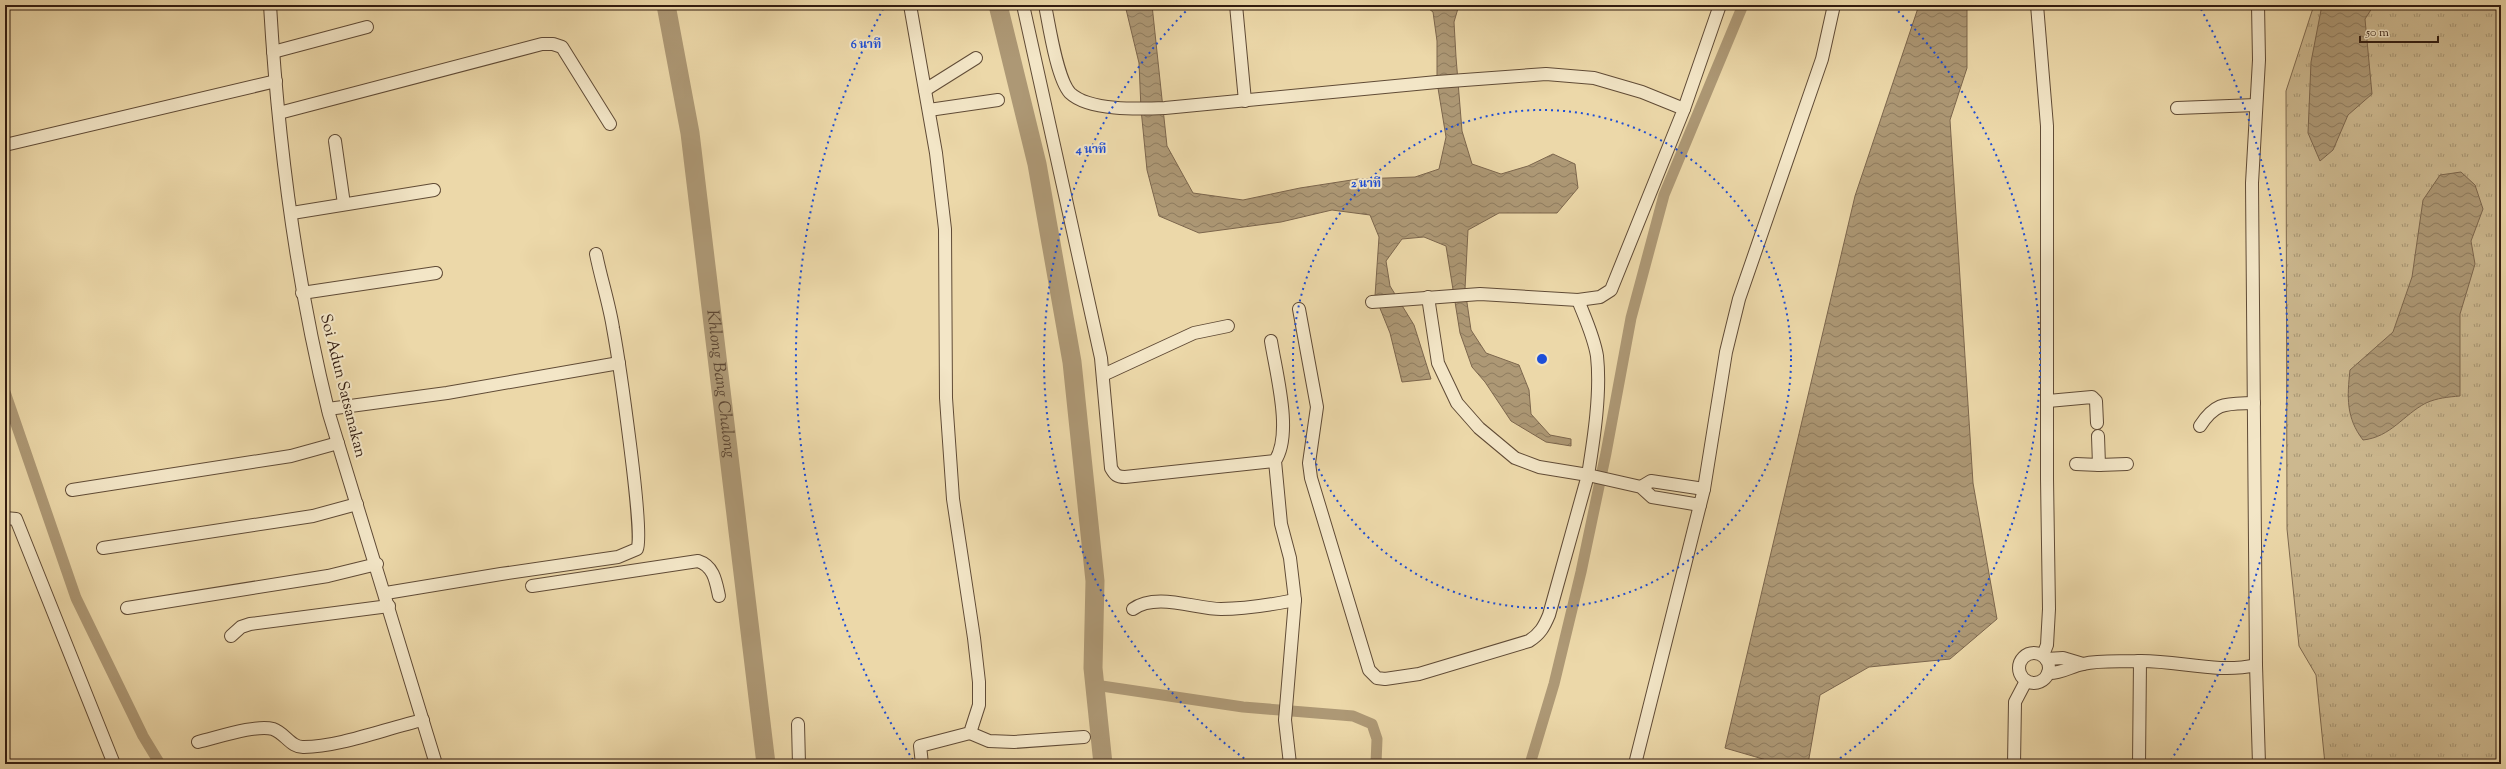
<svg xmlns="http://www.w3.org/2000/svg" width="2506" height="769" viewBox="0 0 2506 769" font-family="'Sorts Mill Goudy','Noto Serif Thai',serif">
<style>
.grass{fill:url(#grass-tufts);stroke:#7f6a50}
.water{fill:url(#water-waves);stroke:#7c664d}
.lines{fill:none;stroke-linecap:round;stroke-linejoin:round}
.canal{stroke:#ad9875;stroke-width:11}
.river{stroke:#ad9875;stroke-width:19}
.minor-casing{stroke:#604b36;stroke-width:14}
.minor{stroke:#f3e6c7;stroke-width:12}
.ring{fill:none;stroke:#1d4ed8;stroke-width:2;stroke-dasharray:2 4}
.labels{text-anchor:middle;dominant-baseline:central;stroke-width:4;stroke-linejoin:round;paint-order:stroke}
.street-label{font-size:16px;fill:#321c10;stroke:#f3e6c7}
.water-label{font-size:17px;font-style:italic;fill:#5d4733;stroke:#f3e6c7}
.centre{fill:#1d4ed8;stroke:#f3e6c7;stroke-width:2}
.ring-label{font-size:12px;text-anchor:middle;font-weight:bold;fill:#1d4ed8;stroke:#f3e6c7;stroke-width:4;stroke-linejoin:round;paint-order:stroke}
</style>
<defs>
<pattern id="grass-tufts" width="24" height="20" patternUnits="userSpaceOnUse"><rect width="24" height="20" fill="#ccb88f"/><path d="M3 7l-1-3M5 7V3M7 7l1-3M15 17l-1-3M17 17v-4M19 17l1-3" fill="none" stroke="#a69573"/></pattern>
<pattern id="water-waves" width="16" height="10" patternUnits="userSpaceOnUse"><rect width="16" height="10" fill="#ad9875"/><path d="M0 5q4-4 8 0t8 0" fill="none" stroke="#8d7b5f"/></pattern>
</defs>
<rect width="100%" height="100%" fill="#ecd8a9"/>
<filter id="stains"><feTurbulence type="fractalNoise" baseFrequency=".005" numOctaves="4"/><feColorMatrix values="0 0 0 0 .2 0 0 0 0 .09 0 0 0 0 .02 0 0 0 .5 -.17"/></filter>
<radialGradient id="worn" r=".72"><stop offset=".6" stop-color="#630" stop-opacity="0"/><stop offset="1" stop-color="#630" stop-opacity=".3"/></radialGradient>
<polygon class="grass" points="2314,5 2501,5 2501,764 2325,764 2316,675 2299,646 2287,529 2286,91"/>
<g class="water">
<polygon points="1125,5 1152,5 1167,146 1193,193 1243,200 1300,188 1358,179 1415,177 1439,169 1446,137 1437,82 1437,41 1433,12 1424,5 1459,5 1454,22 1456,57 1462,131 1472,164 1501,174 1528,166 1553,154 1575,164 1578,188 1557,213 1499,213 1468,230 1465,289 1471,330 1486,353 1519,365 1529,390 1531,414 1550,435 1571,439 1571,446 1546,442 1511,421 1485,382 1472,367 1460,333 1446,246 1424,237 1402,239 1386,261 1390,286 1414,325 1431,379 1402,382 1390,333 1375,296 1379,237 1370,215 1332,210 1281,222 1199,233 1159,216 1147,170 1141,109 1139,63"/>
<polygon points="1919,5 1967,5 1967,68 1950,120 1973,483 1997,619 1950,659 1869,667 1820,695 1808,764 1780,764 1725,748 1855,196"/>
<polygon points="2322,5 2374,5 2365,19 2372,94 2348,115 2333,150 2320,161 2308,133 2311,62"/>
<path d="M2461 172 2475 185 2483 209 2471 241 2475 264 2460 314V396C2448 397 2437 398 2426 403 2403 415 2391 437 2363 440 2346 418 2347 397 2350 370L2393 332 2412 277 2423 200 2440 175Z"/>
</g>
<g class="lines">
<g class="canal">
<polyline points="5,392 76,598 143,736 160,764"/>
<polyline points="1095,685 1243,707 1353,716 1372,724 1377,739 1376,764"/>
<polyline points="1530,764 1554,684 1581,572 1606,453 1631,318 1664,195 1743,5"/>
</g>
<g class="river">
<path id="s1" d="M666 5 690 133 766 764"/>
<polyline points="998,5 1037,164 1072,362 1095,581 1093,668 1103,764"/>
</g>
<g class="minor-casing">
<g id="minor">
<path d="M270 5C278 142 296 281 329 414L436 764"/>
<polyline points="910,5 936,153 945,229 946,398 953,499 974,638 979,682 979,705 970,733 920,746 922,764"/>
<path d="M1023 5 1101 358 1111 468C1115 475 1117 477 1125 477L1275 461"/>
<path d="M1045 5C1049 25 1057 79 1070 93 1089 111 1139 109 1165 108L1437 82 1546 74 1594 78 1642 92 1684 109 1611 290 1600 297 1578 300 1480 294 1372 302"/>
<polyline points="1236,5 1245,101"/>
<polyline points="2037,5 2047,126 2047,479 2049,609 2047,645 2043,655"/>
<polyline points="2258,5 2259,60 2252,183 2256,665 2259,764"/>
<polyline points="273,52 367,27"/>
<polyline points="925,90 976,58"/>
<polyline points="2177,108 2256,105"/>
<polyline points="1684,109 1720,5"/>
<polyline points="929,110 998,100"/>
<polyline points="279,113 542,44 553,44 562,47 610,124"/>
<polyline points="335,141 344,204"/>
<polyline points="5,145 276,81"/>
<polyline points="292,213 434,190"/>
<polyline points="302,293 436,273"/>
<path d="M1578 300C1585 318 1594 337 1597 356 1601 393 1594 438 1588 475L1641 487 1652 497 1700 505"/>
<path d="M1299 309 1317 407 1309 463 1311 478 1369 670 1377 678 1385 679 1419 674 1529 641C1540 634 1544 627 1549 615L1588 475 1539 467 1515 458 1479 428 1457 403 1438 363 1428 297"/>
<path d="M1271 341C1276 373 1293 434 1275 461L1281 524 1290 558 1295 600 1285 720 1290 764"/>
<polyline points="1103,375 1194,333 1228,326"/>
<polyline points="2048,401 2092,397 2096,401 2097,423"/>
<polyline points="328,409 447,393 619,363"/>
<path d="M2200 426C2216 401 2227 404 2254 403"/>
<polyline points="2076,464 2099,465 2098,436"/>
<polyline points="2099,465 2127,464"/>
<polyline points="1641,487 1651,481 1704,489"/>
<polyline points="72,490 291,456 338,443"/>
<polyline points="5,518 16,519 114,764"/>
<polyline points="103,548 313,516 357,504"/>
<path d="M532 586 698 561C714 566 716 582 719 596"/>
<path d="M386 593 501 574 618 557 637 549C645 535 618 355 613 328 609 303 601 279 596 254"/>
<polyline points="127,608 328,576 377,564"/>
<path d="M1133 609C1156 592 1196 609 1221 609 1246 609 1270 605 1295 600"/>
<polyline points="231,636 241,627 250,624 389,606"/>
<circle cx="2034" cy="668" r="15"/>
<polyline points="2046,659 2063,658 2083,664"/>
<path d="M2048 673C2061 674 2071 666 2083 664 2100 660 2120 662 2138 661 2178 660 2216 674 2256 665"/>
<polyline points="798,724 799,764"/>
<polyline points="970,733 989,741 1014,742 1084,737"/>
<path d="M198 742C216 738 256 724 273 729 285 733 291 748 304 747 339 747 387 728 423 720"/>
<polyline points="1635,764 1704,489 1726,352 1739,299 1822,59 1834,5"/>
<polyline points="2014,764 2015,702 2026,681"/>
<polyline points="2139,764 2140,661"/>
</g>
</g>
<use href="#minor" class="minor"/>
</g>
<g class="ring">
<circle cx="1542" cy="359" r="249"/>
<path d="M1249 762A498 498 0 0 1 1190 7M1894 7A498 498 0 0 1 1835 762"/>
<path d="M913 760A746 746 0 0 1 883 9M2201 9A746 746 0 0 1 2171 760"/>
</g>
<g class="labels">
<g class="street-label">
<text transform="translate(342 386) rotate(76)">Soi Adun Satsanakan</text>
</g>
<g class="water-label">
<text stroke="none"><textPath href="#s1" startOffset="383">Khlong Bang Chalong</textPath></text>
</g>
</g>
<circle cx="1542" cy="359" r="6" class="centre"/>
<g class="ring-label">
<text x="866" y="48">6 นาที</text>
<text x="1091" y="153">4 นาที</text>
<text x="1366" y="187">2 นาที</text>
</g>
<rect width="2506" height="769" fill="none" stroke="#ecd8a9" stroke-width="20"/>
<rect x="6" y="6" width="2494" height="757" fill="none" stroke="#321c10" stroke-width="2"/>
<rect x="10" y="10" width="2486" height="749" fill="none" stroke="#321c10"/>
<path d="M2360 36v6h78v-6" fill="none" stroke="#321c10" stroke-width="2"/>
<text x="2366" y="36" font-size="12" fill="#321c10" stroke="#f3e6c7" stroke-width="3" paint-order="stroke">50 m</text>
<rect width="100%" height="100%" filter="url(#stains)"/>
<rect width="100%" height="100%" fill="url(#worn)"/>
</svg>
